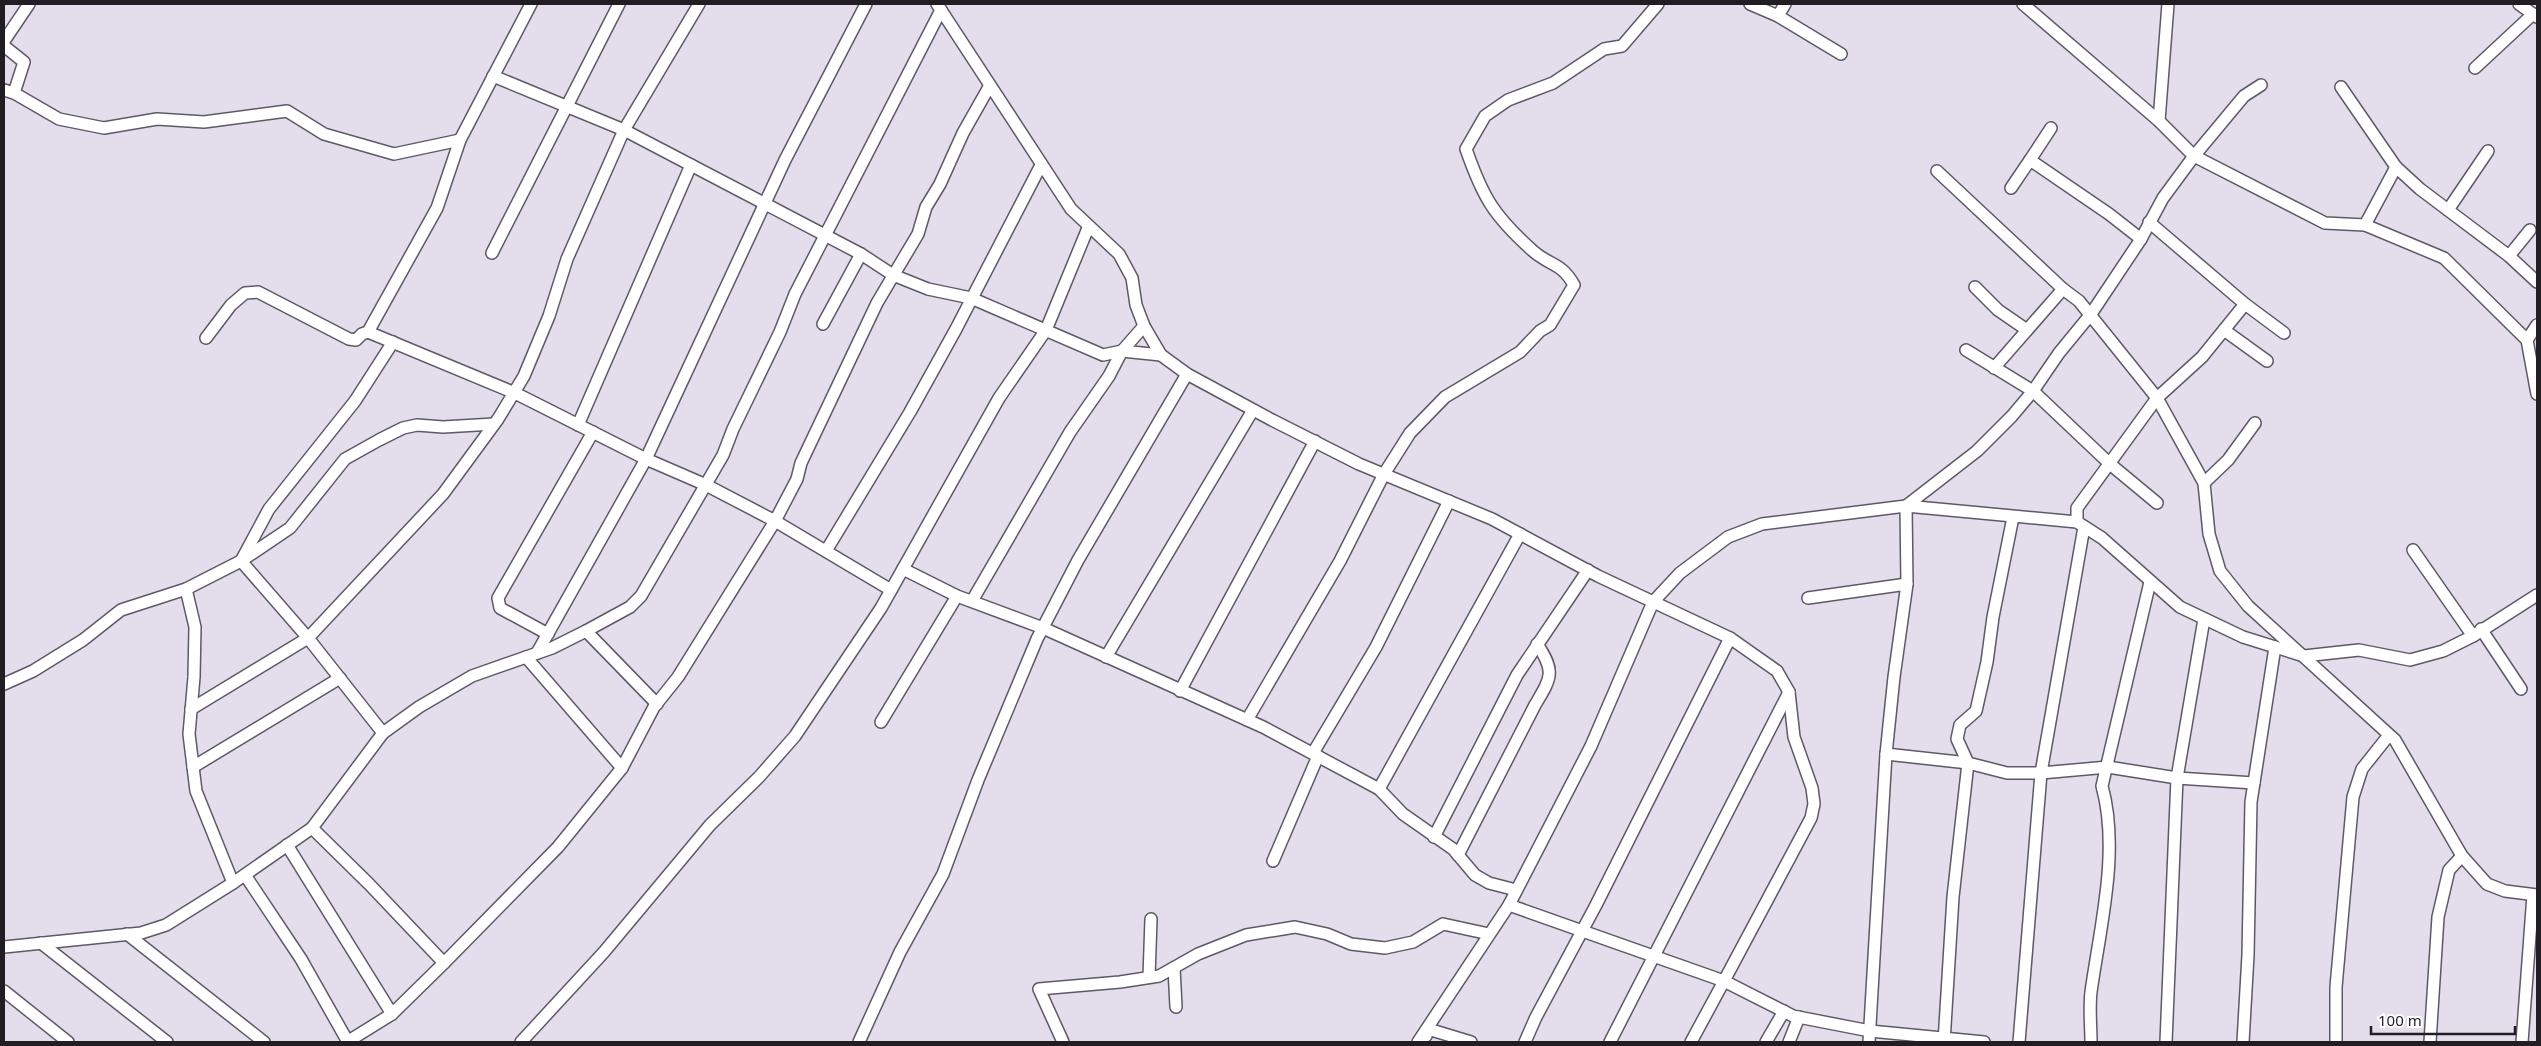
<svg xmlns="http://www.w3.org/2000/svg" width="2541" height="1046" viewBox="0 0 2541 1046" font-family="'Noto Sans',sans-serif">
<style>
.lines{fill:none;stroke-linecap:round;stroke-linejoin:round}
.minor-casing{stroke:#5e5966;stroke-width:14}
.minor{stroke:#fff;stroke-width:11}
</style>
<rect width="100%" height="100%" fill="#e3ddec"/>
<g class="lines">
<g class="minor-casing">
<g id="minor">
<polyline points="937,4 1071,209 1119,254 1132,278 1136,305 1144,326 1161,355 1187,374 1272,420 1359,464 1492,519 1598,576 1730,638 1777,671 1789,692 1794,737 1812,788 1814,804 1811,818 1724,981 1793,1016 1870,1031 1984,1042"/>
<polyline points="1750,4 1778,16 1841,54"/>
<polyline points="2023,4 2159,121 2194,156 2325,223 2365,225 2444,258 2527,340 2537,394"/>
<polyline points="2519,4 2537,17"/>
<polyline points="1778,16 1785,4"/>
<polyline points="4,41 29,4"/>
<polyline points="4,46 24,62 14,93"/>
<polyline points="2475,68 2533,14"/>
<polyline points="493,76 624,130 861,254 893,275 928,289 971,298 1103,355 1122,351 1144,326"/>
<polyline points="2341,87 2396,167 2420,189 2509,256 2537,282"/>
<polyline points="4,90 14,93 59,119 104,128 157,119 204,122 287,111 324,134 394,154 460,140"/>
<polyline points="2159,121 2168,4"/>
<polyline points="2051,128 2030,160 2109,214 2141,239"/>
<polyline points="1937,171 2063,289"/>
<polyline points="2011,188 2030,160"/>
<polyline points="2448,210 2488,151"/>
<polyline points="2365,225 2396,167"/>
<polyline points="492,253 619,4"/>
<polyline points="2509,256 2530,230"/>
<polyline points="1975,287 1998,310 2027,330"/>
<polyline points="2245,304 2284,333"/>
<polyline points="823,324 861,254"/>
<polyline points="2224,330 2267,361"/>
<polyline points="368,332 515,393 646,459 706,485 775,521 891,590"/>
<polyline points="206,338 231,305 245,293 258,292 349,339 356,340 362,334 368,332 437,208 460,140 531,4"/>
<polyline points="2527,340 2537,325"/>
<polyline points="1966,350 2033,391 2110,464 2157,503"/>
<polyline points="1994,368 2063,289 2079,301 2157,398 2204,483 2209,534 2220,571 2248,606 2395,740 2462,856 2487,884 2505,891 2537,895"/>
<polyline points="578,425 691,165"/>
<polyline points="2204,483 2228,460 2255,423"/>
<polyline points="2077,522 2077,508 2157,398 2202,357 2245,304 2149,222"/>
<polyline points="2413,550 2473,636"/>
<polyline points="826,551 910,412 956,329 1041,165"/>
<polyline points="903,569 957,596 1043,628 1263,727 1379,789 1403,814 1453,849 1475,875 1489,883 1516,890"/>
<polyline points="186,589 195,627 194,677 189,734 196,791 233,883"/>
<polyline points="1808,598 1907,584"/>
<polyline points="972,601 1070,432 1109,376 1122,351 1161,355"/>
<polyline points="2481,629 2521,689"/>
<polyline points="586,631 657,704"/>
<polyline points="548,634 500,608 498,598 593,432"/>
<polyline points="537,653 646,459 785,160 866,4"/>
<polyline points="526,657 622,768"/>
<polyline points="1106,657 1253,410"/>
<polyline points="4,684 33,671 83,640 121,610 186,589 241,561 290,528 345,459 379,440 403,428 417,425 443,427 494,424"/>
<polyline points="1180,691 1315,441"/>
<polyline points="191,709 308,638 443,494 498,419 524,376 549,316 567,259 624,130 699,4"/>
<path d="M1247 720 1340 561 1384 474 1410 433 1445 397 1520 352 1540 331 1550 325 1574 285C1561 262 1550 266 1533 251 1494 216 1483 198 1466 149L1485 116 1508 100 1553 83 1604 49 1622 46 1658 4"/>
<polyline points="881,722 957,596"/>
<polyline points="383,733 308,638 241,561 269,509 355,401 393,342"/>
<polyline points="1313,753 1376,647 1449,501"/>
<polyline points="1886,754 1968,763 2007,773 2041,773 2108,767 2177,778 2254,783"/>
<polyline points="193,767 340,678"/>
<polyline points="1379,789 1520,534"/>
<polyline points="312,828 369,884 444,963"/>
<polyline points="1434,837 1517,675 1588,570"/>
<polyline points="287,845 392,1014"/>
<path d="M1458 855 1535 705C1551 678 1556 672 1537 644"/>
<polyline points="1273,861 1318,756"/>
<polyline points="245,875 301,959 348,1042"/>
<polyline points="1509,905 1724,981 1691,1042"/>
<polyline points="127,934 264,1042"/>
<polyline points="41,943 167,1042"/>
<polyline points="4,947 141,933 166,925 233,883 312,828 383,733 419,707 472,676 552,648 586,631 630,607 641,596 723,455 733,429 780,332 795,294 941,10"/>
<polyline points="1174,968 1176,1007"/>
<polyline points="1149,977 1151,919"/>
<polyline points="4,991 68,1042"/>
<polyline points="1426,1036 1428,1029 1471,1042"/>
<polyline points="347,1042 392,1014 444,963 558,847 622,768 654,707 678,677 775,521 797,479 801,463 877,303 918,234 926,207 940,184 963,133 989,87"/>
<polyline points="521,1042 604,952 710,825 759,777 795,736 881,608 999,398 1046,330 1088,228"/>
<polyline points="859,1042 900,952 943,874 978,780 1037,639 1078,560 1187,374"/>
<polyline points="1063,1042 1039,989 1120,982 1159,976 1198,954 1246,935 1295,927 1327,934 1351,944 1385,948 1413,942 1443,924 1489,934"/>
<polyline points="1418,1042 1509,905 1591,746 1653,602 1680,573 1728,537 1762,524 1906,506 1977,451 2012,416 2033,391 2059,353 2091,314 2141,239 2163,198 2194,156 2244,96 2261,85"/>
<polyline points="1525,1042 1536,1017 1596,905 1730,638"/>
<polyline points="1610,1042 1789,692"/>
<polyline points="1766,1042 1784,1011"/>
<polyline points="1789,1042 1799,1017"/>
<polyline points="1869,1042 1886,754 1894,677 1907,584 1906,506 2077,522 2102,538 2180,607 2243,637 2304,656 2359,650 2410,660 2443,651 2473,636 2537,595"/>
<polyline points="1944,1042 1953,897 1968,763 1957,739 1960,725 1976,711 1987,662 1993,617 2013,517"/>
<polyline points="2019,1042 2041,773 2084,527"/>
<path d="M2091 1042C2091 1026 2089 1008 2091 992 2100 927 2120 851 2102 786L2150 582"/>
<polyline points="2166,1042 2177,778 2204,619"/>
<polyline points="2243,1042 2248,955 2251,802 2275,647"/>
<polyline points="2336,1042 2336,987 2353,797 2362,769 2389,735"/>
<polyline points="2430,1042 2438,917 2449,870 2462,856"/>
<polyline points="2522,1042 2533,895"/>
</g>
</g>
<use href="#minor" class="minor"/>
</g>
<rect width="2541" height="1046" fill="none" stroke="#201e23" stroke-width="10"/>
<path d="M2371 1026v8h144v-8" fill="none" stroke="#201e23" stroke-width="2.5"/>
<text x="2378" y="1026" font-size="15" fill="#201e23" stroke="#ffffff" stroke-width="4" paint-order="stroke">100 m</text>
</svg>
